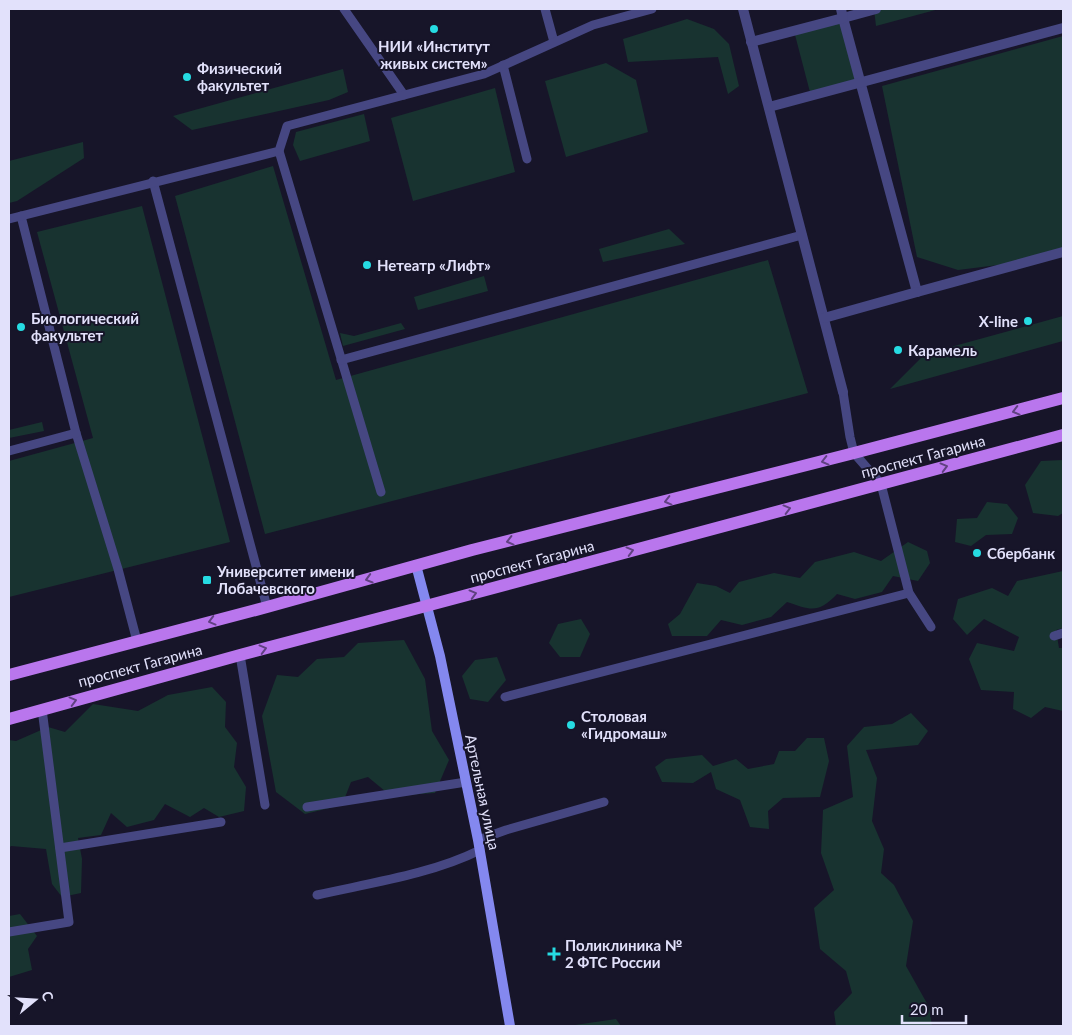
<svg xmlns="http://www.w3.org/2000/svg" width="1072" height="1035" viewBox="0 0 1072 1035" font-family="Lato,sans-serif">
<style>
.green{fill:#183330}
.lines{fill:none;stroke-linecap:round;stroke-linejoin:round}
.lane{stroke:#464782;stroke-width:9}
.street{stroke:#464782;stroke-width:10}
.secondary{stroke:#8488ef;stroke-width:10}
.primary{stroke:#b976ed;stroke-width:12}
.oneway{stroke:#604181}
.poi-dot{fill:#26dbe2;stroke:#171529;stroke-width:2}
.labels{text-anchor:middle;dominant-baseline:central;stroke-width:4;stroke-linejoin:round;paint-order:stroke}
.poi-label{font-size:15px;font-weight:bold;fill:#e2e1fb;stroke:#171529;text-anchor:start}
.street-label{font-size:15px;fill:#e2e1fb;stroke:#171529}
</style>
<rect width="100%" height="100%" fill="#171529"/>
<g class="green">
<polygon points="874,9 939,9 876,26"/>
<polygon points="843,18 861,82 811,96 794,31"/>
<polygon points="687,19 714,29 729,44 739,86 728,94 718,57 628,62 623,39"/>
<polygon points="1063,36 1063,257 958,270 917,257 882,86"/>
<polygon points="606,63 636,80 648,132 566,157 545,81"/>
<polygon points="343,69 348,92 329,100 192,130 173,116"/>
<polygon points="495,88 515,172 413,201 391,118"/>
<polygon points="364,114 370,141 300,161 293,145 296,132"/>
<polygon points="83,142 84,158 17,201 9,203 9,161"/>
<polygon points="273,166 336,380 768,260 808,393 265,534 175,196"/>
<polygon points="142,206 230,542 9,597 9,461 93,438 37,232"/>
<polygon points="669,229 685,244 603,262 599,249"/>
<polygon points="484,276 488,291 418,310 414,297"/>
<polygon points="1063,316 1063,341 890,389 925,354"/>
<polygon points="401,323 405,329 343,346 340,333 354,336"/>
<polygon points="42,422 44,431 9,438 9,430"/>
<polygon points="1063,460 1063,513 1058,516 1033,513 1025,485 1041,461"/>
<polygon points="987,502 1007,504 1018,518 1012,534 986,535 971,546 955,542 957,519 977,518"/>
<path d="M908 542 927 551 930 563 918 581 893 576 882 592 855 599 837 594C818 614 811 610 787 602L771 617 742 625 721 620 707 636H672L668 624 680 614 697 583 716 586 730 593 739 582 774 573 800 578 815 562 854 552 881 561Z"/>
<polygon points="1063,571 1063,628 1056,630 1059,648 1063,648 1063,711 1045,707 1031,718 1013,709 1014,692 981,690 969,659 977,643 1014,651 1019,637 984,619 967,635 953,619 958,599 992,588 1008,596 1017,581"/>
<polygon points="581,619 590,634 580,657 560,657 549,643 558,624"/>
<polygon points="404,640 425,679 432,731 449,760 435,793 391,796 368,777 351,782 342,805 305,814 276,792 262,716 277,675 298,677 317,659 344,657 358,643"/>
<polygon points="497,657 506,680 488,702 470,699 462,676 475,660"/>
<polygon points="212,687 226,702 225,727 237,743 234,767 246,787 244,811 219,817 204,808 190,817 165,804 154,820 127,827 111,813 101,835 78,838 82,859 81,893 62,897 52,884 46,849 11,846 9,848 9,740 16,741 48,727 65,732 93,704 138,711 168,695"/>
<polygon points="911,713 928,731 918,745 866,750 877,778 872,821 884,849 881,873 894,885 913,921 906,966 929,1007 932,1026 836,1026 834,1012 852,993 846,971 820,949 814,908 834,890 821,853 823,810 853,797 847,746 864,727 892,724"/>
<polygon points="807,738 824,738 829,761 820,797 783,798 768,811 769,829 750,827 740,800 716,789 711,772 693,783 662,782 655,767 666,759 702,755 713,766 736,759 748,769 774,764 779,751 795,751"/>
<polygon points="20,914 37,936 28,949 32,970 9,977 9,916"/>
<polygon points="616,1019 621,1026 575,1026 575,1025"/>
</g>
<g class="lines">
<g class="lane">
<polyline points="344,9 404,95"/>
<polyline points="545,9 554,42"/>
<polyline points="503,65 527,159"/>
<polyline points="279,151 381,492"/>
<polyline points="153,181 267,607"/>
<polyline points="21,216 76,433 118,569 137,641"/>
<polyline points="9,219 279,151 287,126 484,74 593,25 652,9"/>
<polyline points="341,360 802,235"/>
<polyline points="843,392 850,437 854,453 881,484 909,593 931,627"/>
<polyline points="9,451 76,433"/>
<polyline points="1054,636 1063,633"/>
<polyline points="240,655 265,805"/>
<polyline points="505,697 909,593"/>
<polyline points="307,807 466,782"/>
<polyline points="478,840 506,830 604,802"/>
<polyline points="60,848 221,822"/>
<path d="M317 895C370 883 432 874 480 850"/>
<polyline points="9,932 69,922 42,709"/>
</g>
<g class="street">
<polyline points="743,9 843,392"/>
<polyline points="876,9 843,18 917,292 1063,252"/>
<polyline points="751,42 843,18 841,9"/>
<polyline points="769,107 1063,28"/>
<polyline points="824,318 917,292"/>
</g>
<polyline class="secondary" points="416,565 440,656 478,840 510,1026"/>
<g class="primary">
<polyline points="9,675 267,607 472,550 854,453 1063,398"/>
<polyline points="9,719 240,655 426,606 1063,435"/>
</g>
</g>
<defs><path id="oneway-chevron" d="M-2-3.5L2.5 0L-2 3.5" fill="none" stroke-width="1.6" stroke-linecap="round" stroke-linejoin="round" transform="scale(1.25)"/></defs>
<g class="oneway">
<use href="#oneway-chevron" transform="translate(1016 411) rotate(165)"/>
<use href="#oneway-chevron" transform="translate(825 461) rotate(166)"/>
<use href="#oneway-chevron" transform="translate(944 467) rotate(-15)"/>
<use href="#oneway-chevron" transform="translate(668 501) rotate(166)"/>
<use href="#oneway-chevron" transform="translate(787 509) rotate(-15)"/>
<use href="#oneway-chevron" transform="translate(510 541) rotate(166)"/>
<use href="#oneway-chevron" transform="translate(630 551) rotate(-15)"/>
<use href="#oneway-chevron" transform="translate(369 579) rotate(164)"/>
<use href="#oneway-chevron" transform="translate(473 594) rotate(-15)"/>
<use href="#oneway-chevron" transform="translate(212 621) rotate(165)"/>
<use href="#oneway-chevron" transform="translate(263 649) rotate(-15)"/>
<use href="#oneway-chevron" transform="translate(73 701) rotate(-15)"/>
</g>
<g class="poi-dot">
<circle cx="434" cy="29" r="5"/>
<circle cx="187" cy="77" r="5"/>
<circle cx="367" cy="265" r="5"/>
<circle cx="1028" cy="321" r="5"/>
<circle cx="21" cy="327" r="5"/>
<circle cx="898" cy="350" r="5"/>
<circle cx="977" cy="553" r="5"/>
<rect x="202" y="575" width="10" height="10" rx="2.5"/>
<circle cx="571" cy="725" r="5"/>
<path d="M551.5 946.5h5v5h5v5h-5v5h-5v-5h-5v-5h5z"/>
</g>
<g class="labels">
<g class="poi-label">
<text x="434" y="46" text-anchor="middle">НИИ «Институт<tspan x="434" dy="17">живых систем»</tspan></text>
<text x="197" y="68">Физический<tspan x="197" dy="17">факультет</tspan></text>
<text x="377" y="265">Нетеатр «Лифт»</text>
<text x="31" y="318">Биологический<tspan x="31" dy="17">факультет</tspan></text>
<text x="1018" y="321" text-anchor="end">X-line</text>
<text x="908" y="350">Карамель</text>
<text x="987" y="553">Сбербанк</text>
<text x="217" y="571">Университет имени<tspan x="217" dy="17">Лобачевского</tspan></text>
<text x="581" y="716">Столовая<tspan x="581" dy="17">«Гидромаш»</tspan></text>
<text x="565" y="945">Поликлиника №<tspan x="565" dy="17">2 ФТС России</tspan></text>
</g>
<g class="street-label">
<text transform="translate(923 456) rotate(-15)">проспект Гагарина</text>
<text transform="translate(532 561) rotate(-15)">проспект Гагарина</text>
<text transform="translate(140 665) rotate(-15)">проспект Гагарина</text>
<text transform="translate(483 792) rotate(78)">Артельная улица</text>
</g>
</g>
<rect width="1072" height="1035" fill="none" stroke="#e2e1fb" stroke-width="20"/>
<g transform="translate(35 1000) rotate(72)" stroke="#171529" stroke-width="4" paint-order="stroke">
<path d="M0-4L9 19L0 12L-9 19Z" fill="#e2e1fb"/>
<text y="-8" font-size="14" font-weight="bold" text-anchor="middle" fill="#e2e1fb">С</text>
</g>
<path d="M902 1015v8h64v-8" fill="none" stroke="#e2e1fb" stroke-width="2.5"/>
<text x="910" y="1015" font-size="15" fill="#e2e1fb" stroke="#171529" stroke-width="4" paint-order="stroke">20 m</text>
</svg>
